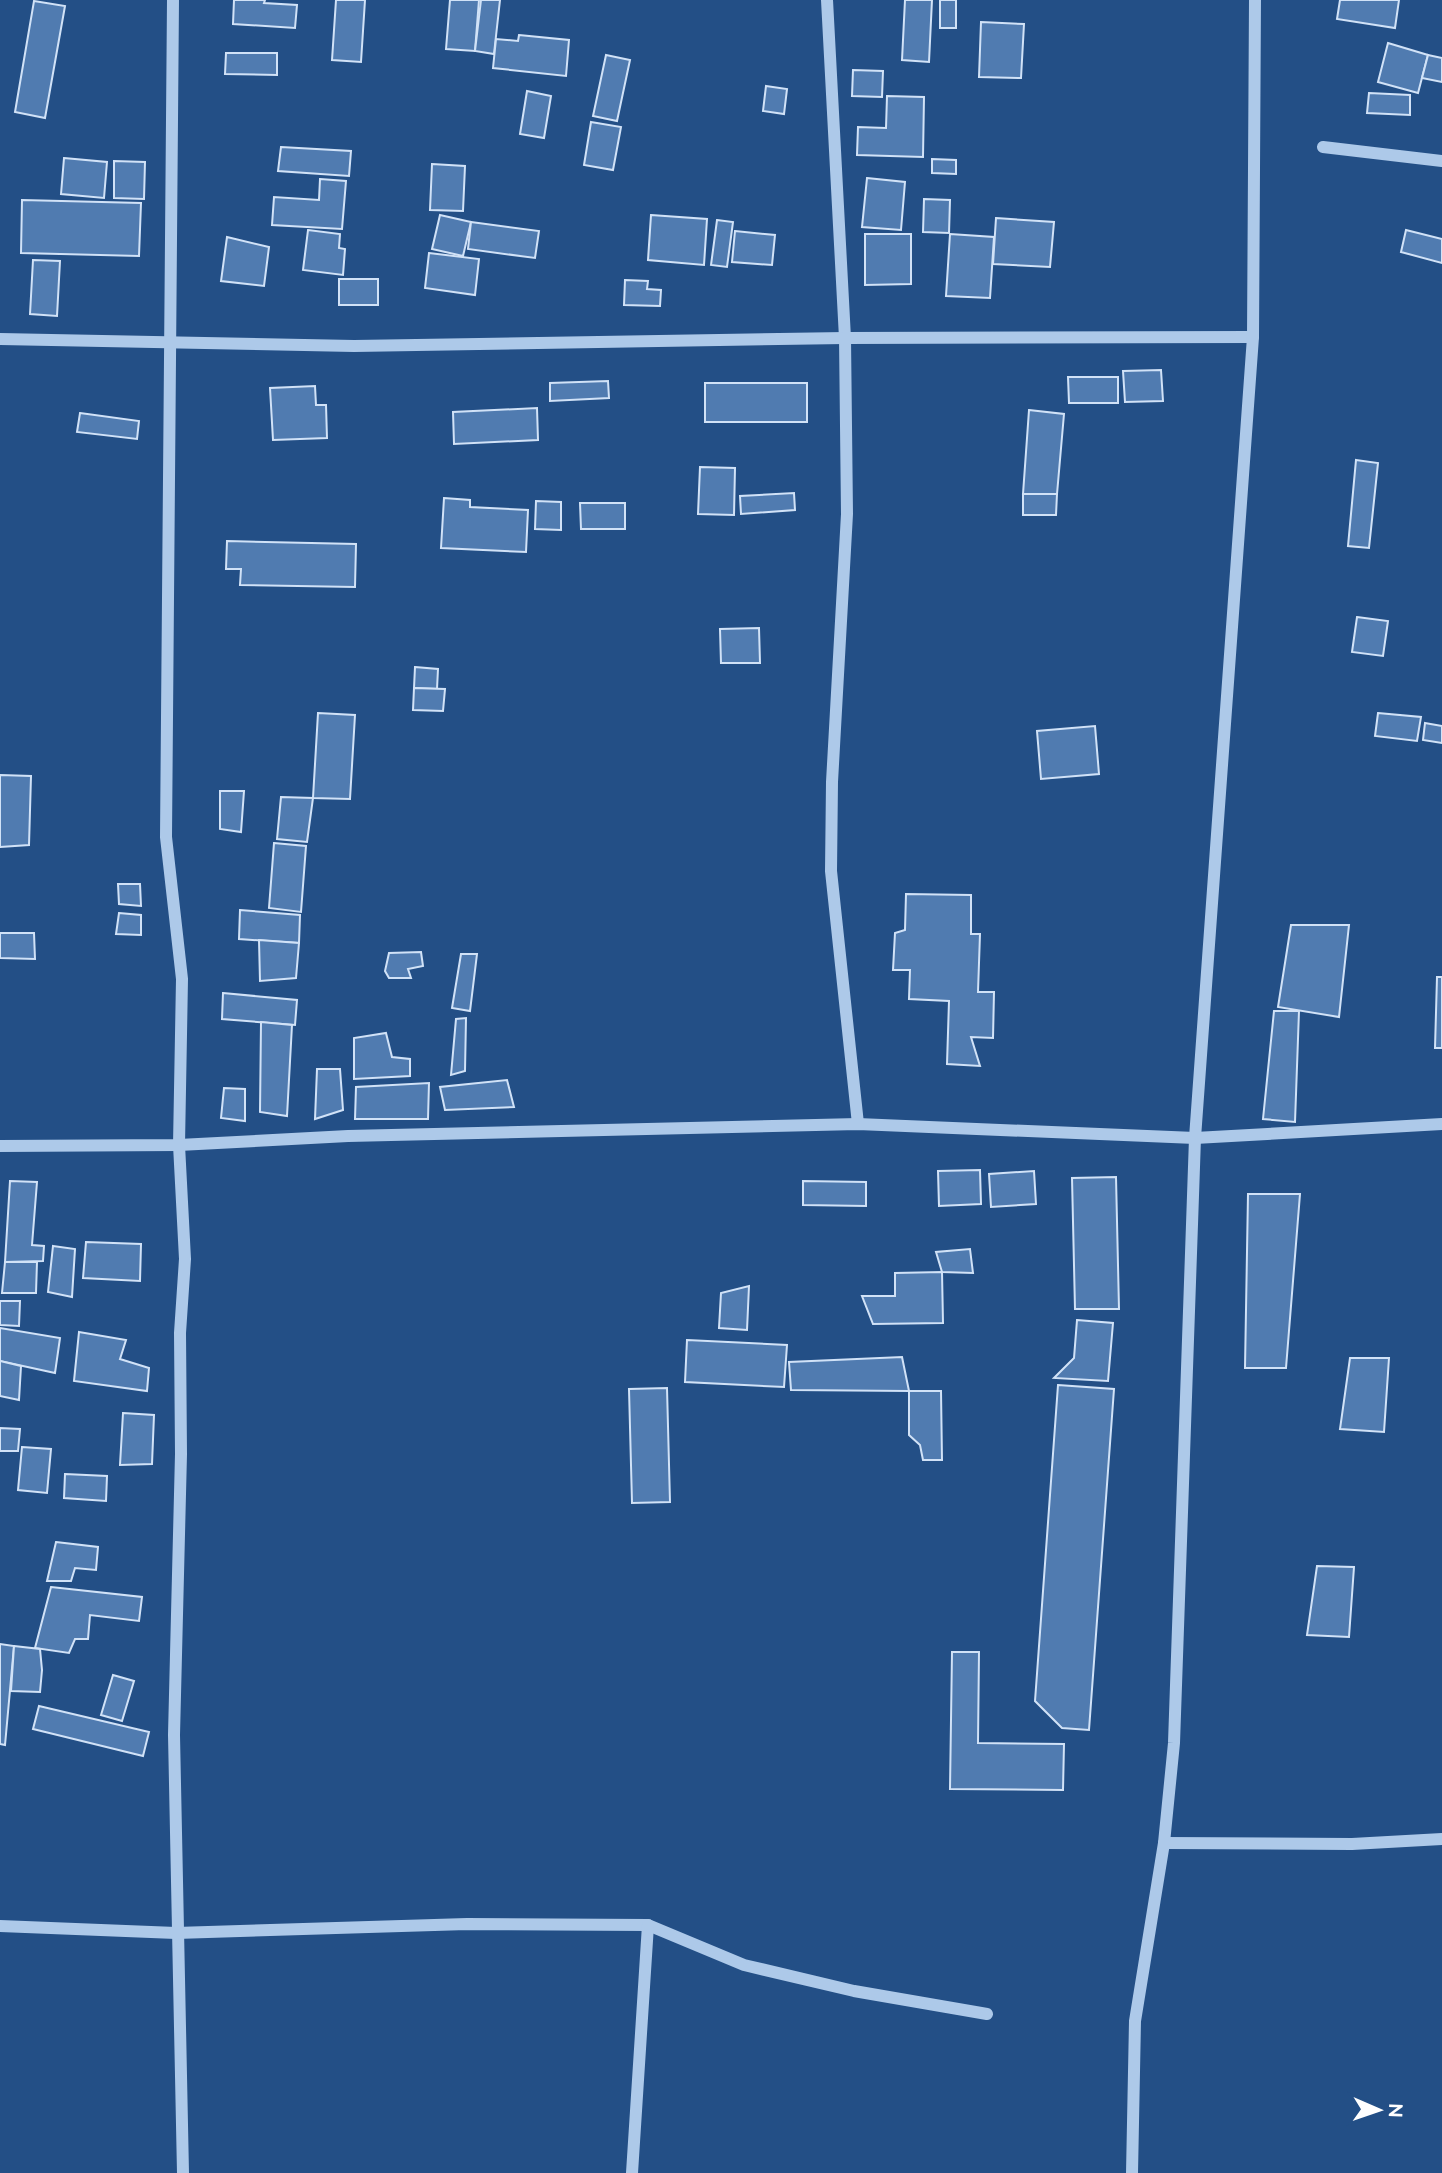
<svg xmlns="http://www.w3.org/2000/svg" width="1442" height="2173" viewBox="0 0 1442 2173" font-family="Raleway,sans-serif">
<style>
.building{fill:#507bb0;stroke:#d1e2f7;stroke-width:2}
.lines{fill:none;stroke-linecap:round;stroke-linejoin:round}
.minor{stroke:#adc9e9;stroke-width:12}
</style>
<rect width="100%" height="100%" fill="#234f86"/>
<g class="building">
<polygon points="234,0 265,0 264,3 297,5 295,28 233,24"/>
<polygon points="336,0 365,0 361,62 332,60"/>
<polygon points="450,0 479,0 475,51 446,49"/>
<polygon points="481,0 500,0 494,54 475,51"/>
<polygon points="905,0 932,0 929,62 902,60"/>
<rect x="940" y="0" width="16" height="28"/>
<polygon points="1340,0 1399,0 1395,28 1337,19"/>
<polygon points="34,1 65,6 45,118 15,112"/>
<polygon points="981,22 1024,24 1021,78 979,77"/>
<polygon points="519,35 569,40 566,76 493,68 496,39 518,41"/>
<polygon points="1388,43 1428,55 1418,93 1378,82"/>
<polygon points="226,53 277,53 277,75 225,74"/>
<polygon points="606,55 630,60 617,121 593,116"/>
<polygon points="1428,55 1442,58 1442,82 1422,78"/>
<polygon points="853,70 883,71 882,97 852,96"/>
<polygon points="766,86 787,89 784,114 763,111"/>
<polygon points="527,91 551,96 544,138 520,134"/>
<polygon points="1369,93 1410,95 1410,115 1367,113"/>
<polygon points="887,96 924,97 923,157 857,155 858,127 886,128"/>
<polygon points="591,122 621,127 613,170 584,165"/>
<polygon points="281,147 351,151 349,176 278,171"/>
<polygon points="64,158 107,162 104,198 61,194"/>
<polygon points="932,159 956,160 956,174 932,173"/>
<polygon points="114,161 145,162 144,199 114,198"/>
<polygon points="432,164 465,166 463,211 430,210"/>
<polygon points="867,178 905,182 901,230 862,227"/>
<polygon points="320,179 346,181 342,229 272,225 274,197 319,200"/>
<polygon points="924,199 950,200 949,233 923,232"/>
<polygon points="22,200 141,203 139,256 21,253"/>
<polygon points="440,215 471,222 463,256 432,249"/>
<polygon points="651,215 707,219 704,265 648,260"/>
<polygon points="996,218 1054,222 1050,267 993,264"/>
<polygon points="717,220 733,222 727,267 711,265"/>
<polygon points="471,222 539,231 535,258 468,249"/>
<polygon points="308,230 340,234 339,248 345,249 343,275 303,270"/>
<polygon points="1406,230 1442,239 1442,263 1401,252"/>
<polygon points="735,231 775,235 772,265 732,262"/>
<polygon points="865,234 911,234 911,284 865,285"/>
<polygon points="950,234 994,237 990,298 946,296"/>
<polygon points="227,237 269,247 264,286 221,281"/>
<polygon points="429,253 479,259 475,295 425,288"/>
<polygon points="33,260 60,261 57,316 30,314"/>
<rect x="339" y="279" width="39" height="26"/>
<polygon points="625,280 648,281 647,289 661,290 660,306 624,305"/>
<polygon points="1161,370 1163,401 1125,402 1123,371"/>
<polygon points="1068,377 1118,377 1118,403 1069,403"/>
<polygon points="608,381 609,398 550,401 550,383"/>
<rect x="705" y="383" width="102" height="39"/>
<polygon points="315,386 316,405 326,405 327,438 273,440 270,388"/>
<polygon points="537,408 538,440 454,444 453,412"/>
<polygon points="1029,410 1064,414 1057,494 1023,494"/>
<polygon points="80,413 139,421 137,439 77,432"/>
<polygon points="1356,460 1378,463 1369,548 1348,546"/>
<polygon points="700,467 735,468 734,515 698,514"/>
<polygon points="794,493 795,510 741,514 740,496"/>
<polygon points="1023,494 1057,494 1056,515 1023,515"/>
<polygon points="444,498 470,500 470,507 528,510 526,552 441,548"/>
<polygon points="536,501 561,502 561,530 535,529"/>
<polygon points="580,503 625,503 625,529 581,529"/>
<polygon points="227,541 356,544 355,587 240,585 241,569 226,569"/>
<polygon points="1357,617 1388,621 1383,656 1352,652"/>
<polygon points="759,628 760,663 721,663 720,629"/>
<polygon points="415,667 438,669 437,689 414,688"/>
<polygon points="414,688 445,689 443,711 413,710"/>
<polygon points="318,713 355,715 350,799 313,798"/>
<polygon points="1378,713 1421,717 1417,741 1375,736"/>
<polygon points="1425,723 1442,726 1442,743 1423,740"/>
<polygon points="1095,726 1099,774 1041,779 1037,731"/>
<polygon points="0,775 31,776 29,845 0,847"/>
<polygon points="220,791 244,791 241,832 220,829"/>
<polygon points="281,797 313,798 307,842 277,839"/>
<polygon points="274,843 306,846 301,912 269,908"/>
<polygon points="118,884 140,884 141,906 119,904"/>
<polygon points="906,894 971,895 971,934 980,934 978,992 994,992 993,1038 971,1037 980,1066 947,1064 949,1001 909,999 910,970 893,970 895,933 905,930"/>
<polygon points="240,910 300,915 299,943 239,939"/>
<polygon points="119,913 141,915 141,935 116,934"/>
<polygon points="1291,925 1349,925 1339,1017 1278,1007"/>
<polygon points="0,933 34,933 35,959 0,958"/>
<polygon points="259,940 299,943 296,978 260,981"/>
<polygon points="421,952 423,966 408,969 411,978 389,978 385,971 389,953"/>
<polygon points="461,954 477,954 470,1011 452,1008"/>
<polygon points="1437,977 1442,977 1442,1048 1435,1048"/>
<polygon points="223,993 297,1000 295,1025 222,1019"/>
<polygon points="1274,1011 1299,1011 1295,1122 1263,1119"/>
<polygon points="466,1018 465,1071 451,1075 456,1019"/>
<polygon points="261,1022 292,1025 287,1116 260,1112"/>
<polygon points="386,1033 392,1057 410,1059 410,1076 354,1079 354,1038"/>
<polygon points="317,1069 340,1069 343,1110 315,1119"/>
<polygon points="507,1080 514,1107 445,1110 440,1087"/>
<polygon points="429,1083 428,1119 355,1119 356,1087"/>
<polygon points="224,1088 245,1089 245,1121 221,1118"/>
<polygon points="980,1170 981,1204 939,1206 938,1171"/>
<polygon points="1034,1171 1036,1204 991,1207 989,1174"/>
<polygon points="1116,1177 1119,1309 1075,1309 1072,1178"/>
<polygon points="10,1181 37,1182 32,1245 44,1246 43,1261 5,1262"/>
<polygon points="803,1181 866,1182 866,1206 803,1205"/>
<polygon points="1248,1194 1300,1194 1286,1368 1245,1368"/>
<polygon points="86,1242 141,1244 140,1281 83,1278"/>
<polygon points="53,1246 75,1249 72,1297 48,1292"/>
<polygon points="970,1249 973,1273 942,1272 936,1252"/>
<polygon points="5,1262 37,1262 36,1293 2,1293"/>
<polygon points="942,1272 943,1323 873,1324 862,1296 895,1296 895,1273"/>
<polygon points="749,1286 747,1330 719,1328 721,1293"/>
<polygon points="0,1301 20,1301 19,1326 0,1325"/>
<polygon points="1077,1320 1113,1323 1108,1381 1054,1378 1074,1358"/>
<polygon points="0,1328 60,1338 55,1373 0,1361"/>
<polygon points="79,1332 126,1340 120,1359 149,1368 147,1391 74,1381"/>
<polygon points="687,1340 787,1345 784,1387 685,1382"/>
<polygon points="902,1357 909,1391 791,1390 789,1362"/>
<polygon points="1350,1358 1389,1358 1384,1432 1340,1429"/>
<polygon points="0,1361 21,1366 19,1400 0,1396"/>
<polygon points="1058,1385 1114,1389 1089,1730 1062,1728 1035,1701"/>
<polygon points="667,1388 670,1502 632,1503 629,1389"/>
<polygon points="909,1391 941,1391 942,1460 923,1460 920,1445 909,1435"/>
<polygon points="123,1413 154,1415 152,1464 120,1465"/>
<polygon points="0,1428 20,1429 18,1451 0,1451"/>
<polygon points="22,1447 51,1449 47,1493 18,1490"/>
<polygon points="65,1474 107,1476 106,1501 64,1498"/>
<polygon points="56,1542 98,1547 96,1570 75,1568 71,1581 47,1581"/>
<polygon points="1317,1566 1354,1567 1349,1637 1307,1635"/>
<polygon points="51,1587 142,1597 139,1621 90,1615 88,1639 75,1639 69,1653 35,1648"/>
<polygon points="0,1644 14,1646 5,1745 0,1744"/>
<polygon points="14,1646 40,1649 42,1670 40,1692 11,1691"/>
<polygon points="952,1652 979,1652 978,1743 1064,1744 1063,1790 950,1789"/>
<polygon points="113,1675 134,1681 122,1721 101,1715"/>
<polygon points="39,1706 149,1732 143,1756 33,1729"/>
</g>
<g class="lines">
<g class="minor">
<polyline points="173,0 166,837 182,979 179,1145 185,1259 180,1333 181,1454 174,1735 183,2173"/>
<polyline points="827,0 845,338 847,514 832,782 831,871 858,1124"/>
<polyline points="1323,147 1442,161"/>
<polyline points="0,339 354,346 845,338 1253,337"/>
<polyline points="0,1146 179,1145 348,1136 858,1124 1195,1138 1442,1124"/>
<polyline points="1164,1843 1352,1844 1442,1839"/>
<polyline points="0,1926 176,1933 467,1924 648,1925 744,1965 854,1991 987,2014"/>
<polyline points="632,2173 648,1925"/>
<polyline points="1132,2173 1135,2021 1164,1843 1174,1743 1195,1138 1253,337 1255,0"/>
</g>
</g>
<g transform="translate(1379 2110) rotate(92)" stroke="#234f86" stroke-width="5" paint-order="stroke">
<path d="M0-5L12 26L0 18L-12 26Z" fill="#ffffff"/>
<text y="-10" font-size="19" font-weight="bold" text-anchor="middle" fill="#ffffff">N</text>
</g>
</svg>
